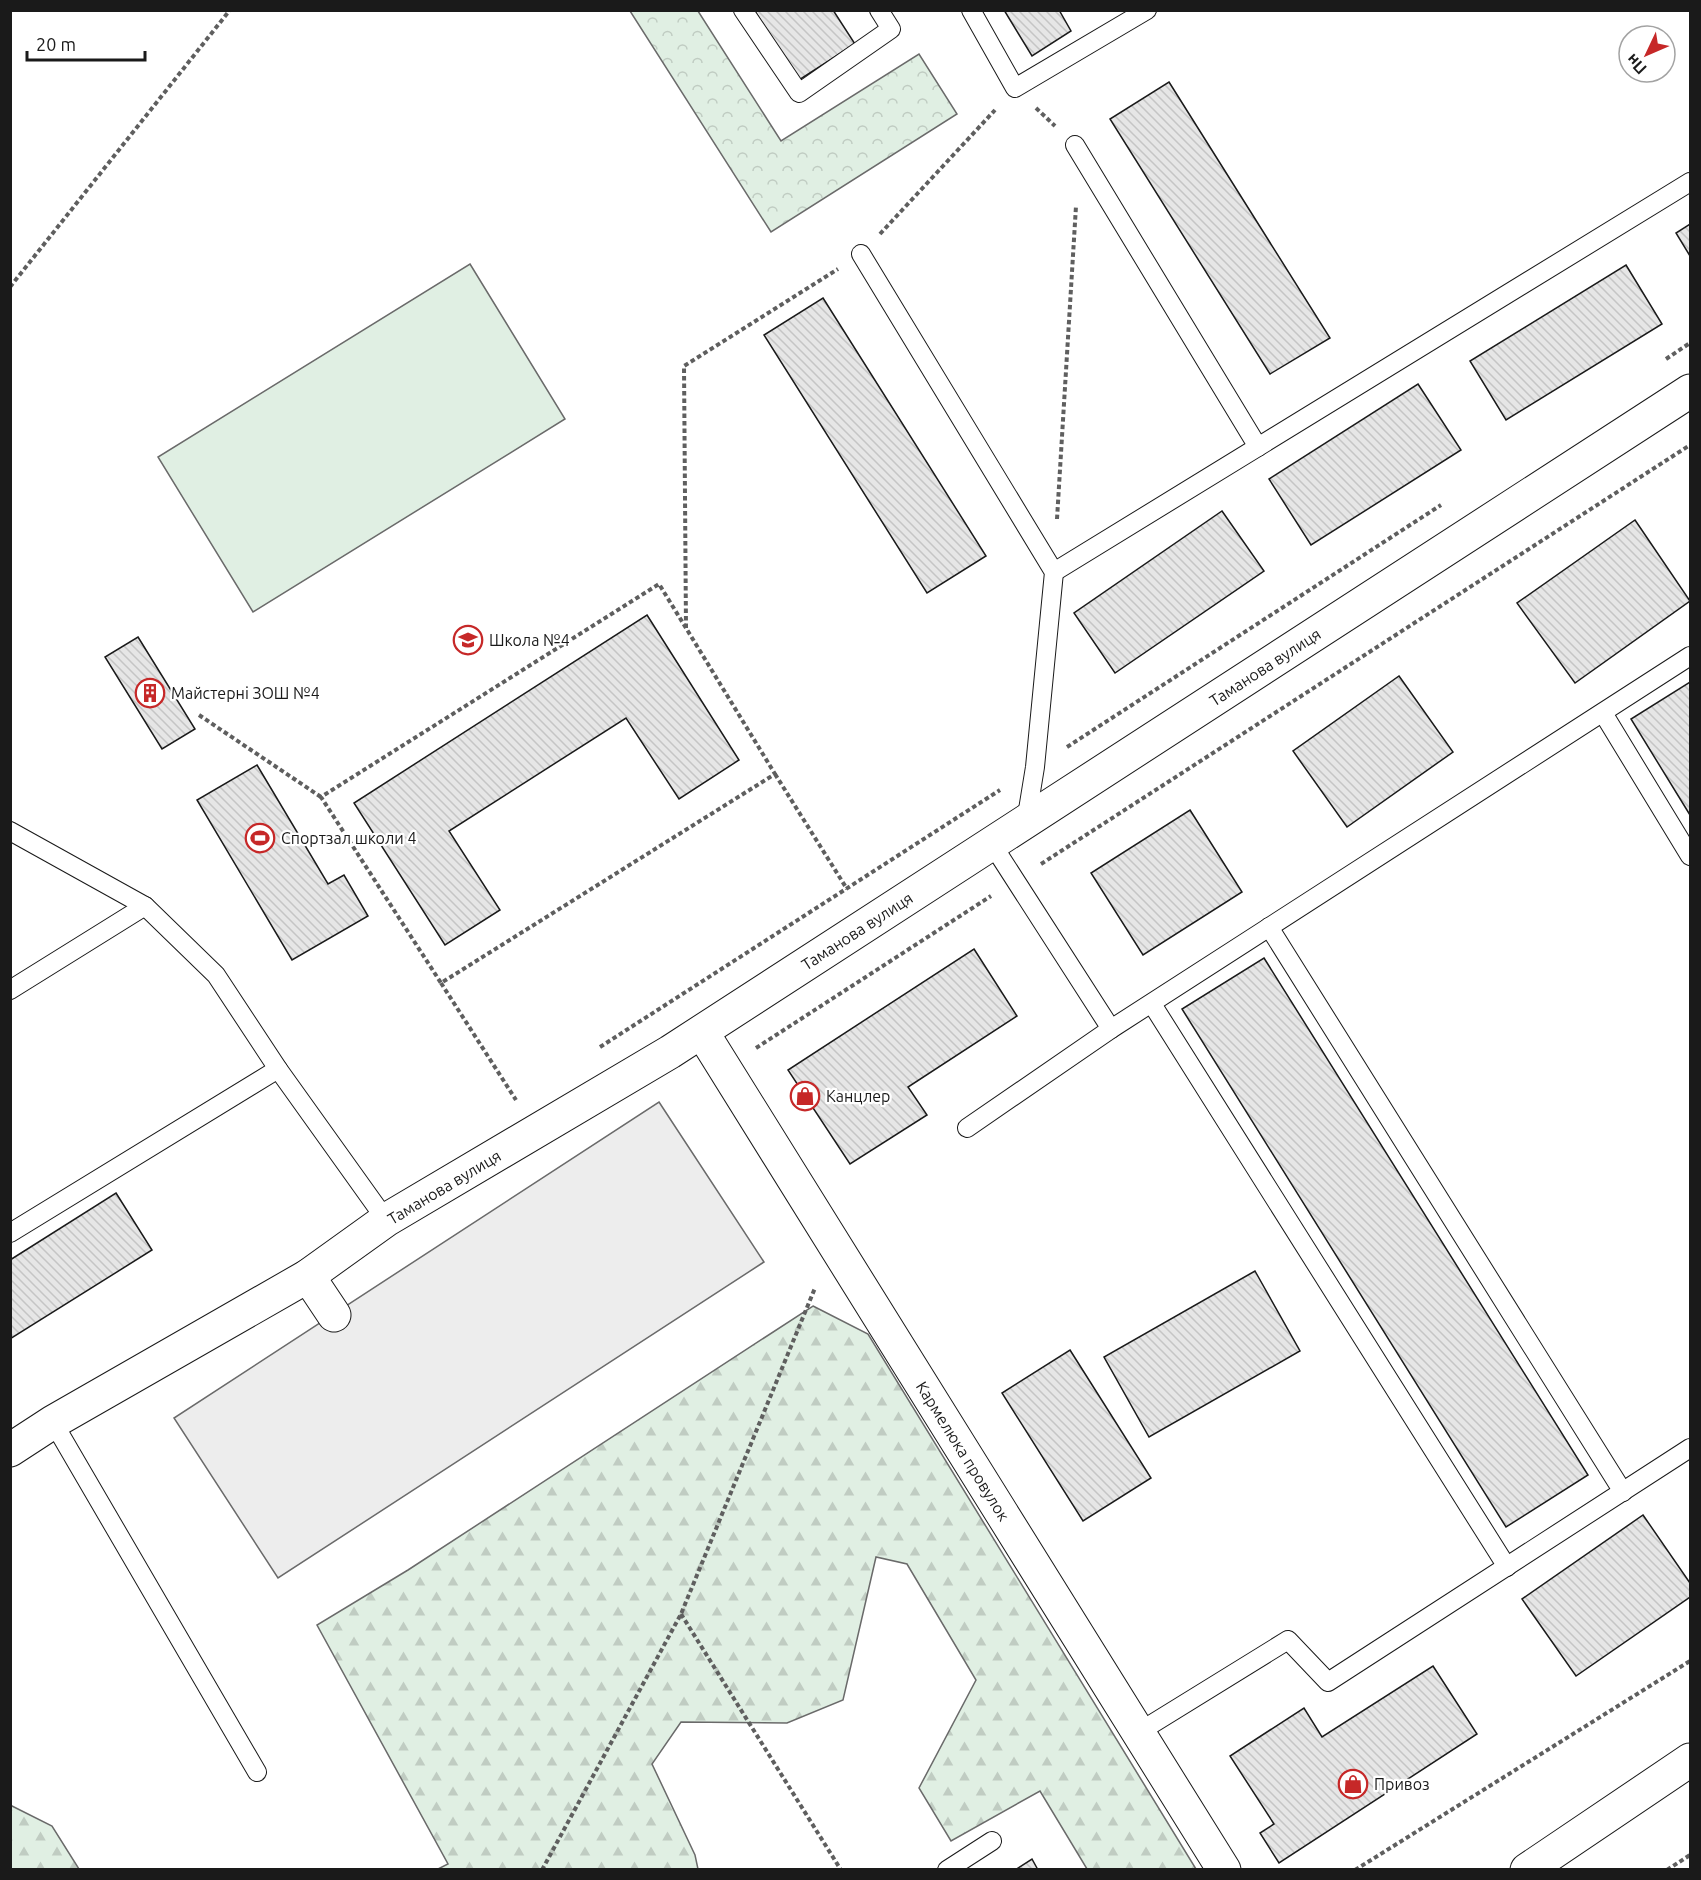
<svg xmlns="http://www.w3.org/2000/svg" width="1701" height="1880" viewBox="0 0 1701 1880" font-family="Ubuntu,sans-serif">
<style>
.forest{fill:url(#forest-firs);stroke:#6a6a6a;stroke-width:1.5}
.park{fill:url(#park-crowns);stroke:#6a6a6a;stroke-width:1.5}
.pitch{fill:#e0efe3;stroke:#6a6a6a;stroke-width:1.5}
.parking{fill:#ededed;stroke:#6a6a6a;stroke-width:1.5}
.building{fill:url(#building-back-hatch);stroke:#1a1a1a;stroke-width:1.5}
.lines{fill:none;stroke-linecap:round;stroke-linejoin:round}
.lane-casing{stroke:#1a1a1a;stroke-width:20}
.street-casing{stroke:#1a1a1a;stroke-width:35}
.path{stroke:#5f5f5f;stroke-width:4;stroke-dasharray:4.5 3;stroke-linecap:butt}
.lane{stroke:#fff;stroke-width:18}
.street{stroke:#fff;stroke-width:33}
.labels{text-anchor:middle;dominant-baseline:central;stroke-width:4.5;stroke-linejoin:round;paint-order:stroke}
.poi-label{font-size:16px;fill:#1a1a1a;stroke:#fff;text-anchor:start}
.street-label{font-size:16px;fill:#1a1a1a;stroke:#fff}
</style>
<defs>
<pattern id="forest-firs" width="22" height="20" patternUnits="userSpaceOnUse" patternTransform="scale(1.5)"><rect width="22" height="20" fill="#e0efe3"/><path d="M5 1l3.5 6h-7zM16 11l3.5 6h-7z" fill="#c0ccc2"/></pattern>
<pattern id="park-crowns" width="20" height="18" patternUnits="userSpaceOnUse" patternTransform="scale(1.5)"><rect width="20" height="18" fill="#e0efe3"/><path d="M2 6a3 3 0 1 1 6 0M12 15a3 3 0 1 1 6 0" fill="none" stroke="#c0ccc2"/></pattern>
<pattern id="building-back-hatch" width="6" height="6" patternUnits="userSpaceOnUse" patternTransform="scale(1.5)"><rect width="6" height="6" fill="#e6e6e6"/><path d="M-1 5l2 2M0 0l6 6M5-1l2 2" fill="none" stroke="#c5c5c5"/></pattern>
</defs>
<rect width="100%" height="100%" fill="#fff"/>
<g class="forest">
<polygon points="813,1306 868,1334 1196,1869 1087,1869 1040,1791 951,1841 919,1788 976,1680 907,1564 876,1557 843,1700 787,1723 681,1722 652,1764 695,1855 698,1869 438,1869 448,1864 317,1625 408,1570"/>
<polygon points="10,1805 52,1826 79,1869 11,1869"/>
</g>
<polygon class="park" points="630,11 698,11 781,141 919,54 957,114 771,232"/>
<polygon class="pitch" points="470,264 565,419 253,612 158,457"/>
<polygon class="parking" points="659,1102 764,1262 278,1578 174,1418"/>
<g class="building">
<polygon points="754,10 833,10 855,44 799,80"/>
<polygon points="1004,10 1059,10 1071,31 1032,56"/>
<polygon points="1169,82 1330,338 1270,374 1110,119"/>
<polygon points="1690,224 1690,256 1676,233"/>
<polygon points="1626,265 1662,324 1506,420 1470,361"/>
<polygon points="823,298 986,556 927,593 764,335"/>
<polygon points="1418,384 1461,450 1311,545 1269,479"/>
<polygon points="1222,511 1264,571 1115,673 1074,613"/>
<polygon points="1635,520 1690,601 1575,683 1517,603"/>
<polygon points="647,615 739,760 679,799 626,718 449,831 500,910 445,945 354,803"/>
<polygon points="138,637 195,729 162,749 105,657"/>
<polygon points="1399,676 1453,752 1347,827 1293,751"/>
<polygon points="1690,682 1690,815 1631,719"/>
<polygon points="257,765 328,884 344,875 368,916 292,960 197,800"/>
<polygon points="1190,810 1242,892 1143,955 1091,873"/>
<polygon points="974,949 1017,1016 908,1087 927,1115 850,1164 788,1070"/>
<polygon points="1264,958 1588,1475 1506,1527 1182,1009"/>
<polygon points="116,1193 152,1250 10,1339 10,1260"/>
<polygon points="1255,1271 1300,1351 1149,1437 1104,1357"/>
<polygon points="1070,1350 1151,1478 1083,1521 1002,1393"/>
<polygon points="1643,1515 1690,1583 1690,1597 1576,1676 1522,1599"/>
<polygon points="1433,1666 1477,1734 1279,1863 1260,1833 1274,1824 1230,1756 1304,1708 1322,1737"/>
<polygon points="1032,1859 1038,1870 1015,1870"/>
</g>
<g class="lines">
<g class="lane-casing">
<g id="lane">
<polyline points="743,10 799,93 891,29 879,10"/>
<polyline points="971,10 1015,88 1147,10"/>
<polyline points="1075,145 1258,447"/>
<polyline points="861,254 1054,572 1035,767 1026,822"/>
<polyline points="1054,572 1690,182"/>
<polyline points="1603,713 1690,856"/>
<polyline points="10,831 145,906 216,975 278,1069 386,1220"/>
<polyline points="1269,927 1623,1492"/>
<polyline points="10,990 145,906"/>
<polyline points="1152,1004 1507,1567"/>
<polyline points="1111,1029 1690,656"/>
<polyline points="967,1128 1111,1029 992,844"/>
<polyline points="10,1233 278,1069"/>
<polyline points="53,1422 257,1772"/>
<polyline points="1139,1732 1288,1640 1328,1682 1690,1448"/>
<polyline points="947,1870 992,1841"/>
</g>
</g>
<g class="street-casing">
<g id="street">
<polyline points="702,1032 1224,1870"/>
<polyline points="308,1276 334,1315"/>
<polyline points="10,1450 53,1422 308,1276 386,1220 670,1052 1690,391"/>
<polyline points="1527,1870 1690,1760"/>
</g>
</g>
<g class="path">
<polyline points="1036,108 1055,126"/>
<polyline points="880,234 995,110"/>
<polyline points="10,287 230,10"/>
<polyline points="1666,359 1690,343"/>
<polyline points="1057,519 1076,206"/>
<polyline points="686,628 659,584 321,797 441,983 775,774 686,628 684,366 838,269"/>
<polyline points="199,715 321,797"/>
<polyline points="1067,747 1441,505"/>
<polyline points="775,774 847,889"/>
<polyline points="1041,864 1690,445"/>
<polyline points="441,983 516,1100"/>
<polyline points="600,1047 1000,790"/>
<polyline points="756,1048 991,896"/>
<polyline points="681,1614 841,1870"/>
<polyline points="542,1870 681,1614 815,1288"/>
<polyline points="1355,1870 1690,1661"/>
<polyline points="1667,1870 1690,1855"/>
</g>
<use href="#lane" class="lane"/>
<use href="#street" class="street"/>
</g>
<defs>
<g id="school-ring" transform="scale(1.5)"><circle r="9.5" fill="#fff" stroke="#c62828" stroke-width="1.5"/><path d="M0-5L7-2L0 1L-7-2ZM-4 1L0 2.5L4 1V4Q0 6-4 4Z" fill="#c62828"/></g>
<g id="building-ring" transform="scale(1.5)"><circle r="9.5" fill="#fff" stroke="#c62828" stroke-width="1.5"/><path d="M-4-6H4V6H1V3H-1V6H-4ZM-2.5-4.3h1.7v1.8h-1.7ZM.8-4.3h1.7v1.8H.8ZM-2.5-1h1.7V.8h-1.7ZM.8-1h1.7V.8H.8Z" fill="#c62828"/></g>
<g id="stadium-ring" transform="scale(1.5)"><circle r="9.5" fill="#fff" stroke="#c62828" stroke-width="1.5"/><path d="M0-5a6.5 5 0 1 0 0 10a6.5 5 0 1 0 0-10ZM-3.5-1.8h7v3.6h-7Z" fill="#c62828"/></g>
<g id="shop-ring" transform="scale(1.5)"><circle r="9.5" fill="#fff" stroke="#c62828" stroke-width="1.5"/><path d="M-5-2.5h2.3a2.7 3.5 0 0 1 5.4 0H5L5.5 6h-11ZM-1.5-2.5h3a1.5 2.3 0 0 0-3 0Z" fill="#c62828"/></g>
</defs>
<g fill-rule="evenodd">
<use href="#school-ring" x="468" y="640"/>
<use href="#building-ring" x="150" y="693"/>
<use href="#stadium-ring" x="260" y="838"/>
<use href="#shop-ring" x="805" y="1096"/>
<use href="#shop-ring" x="1353" y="1784"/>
</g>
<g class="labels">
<g class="poi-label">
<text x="489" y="640">Школа №4</text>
<text x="171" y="693">Майстерні ЗОШ №4</text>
<text x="281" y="838">Спортзал школи 4</text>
<text x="826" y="1096">Канцлер</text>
<text x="1374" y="1784">Привоз</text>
</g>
<g class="street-label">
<text transform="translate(1265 667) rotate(-33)">Таманова вулиця</text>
<text transform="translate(857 931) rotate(-33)">Таманова вулиця</text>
<text transform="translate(444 1187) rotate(-31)">Таманова вулиця</text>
<text transform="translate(963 1451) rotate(58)">Кармелюка провулок</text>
</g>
</g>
<rect width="1701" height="1880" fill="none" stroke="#1a1a1a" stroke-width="24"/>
<g transform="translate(1647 54) rotate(226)"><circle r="28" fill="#ffffff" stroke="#a3a3a3" stroke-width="1.5"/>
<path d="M0-4.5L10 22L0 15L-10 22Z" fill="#c62828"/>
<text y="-9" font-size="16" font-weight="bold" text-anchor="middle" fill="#1a1a1a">Пн</text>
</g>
<path d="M27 51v9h118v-9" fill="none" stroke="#1a1a1a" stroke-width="3"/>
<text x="36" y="51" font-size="18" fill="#1a1a1a" stroke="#ffffff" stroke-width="4.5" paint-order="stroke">20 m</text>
</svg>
